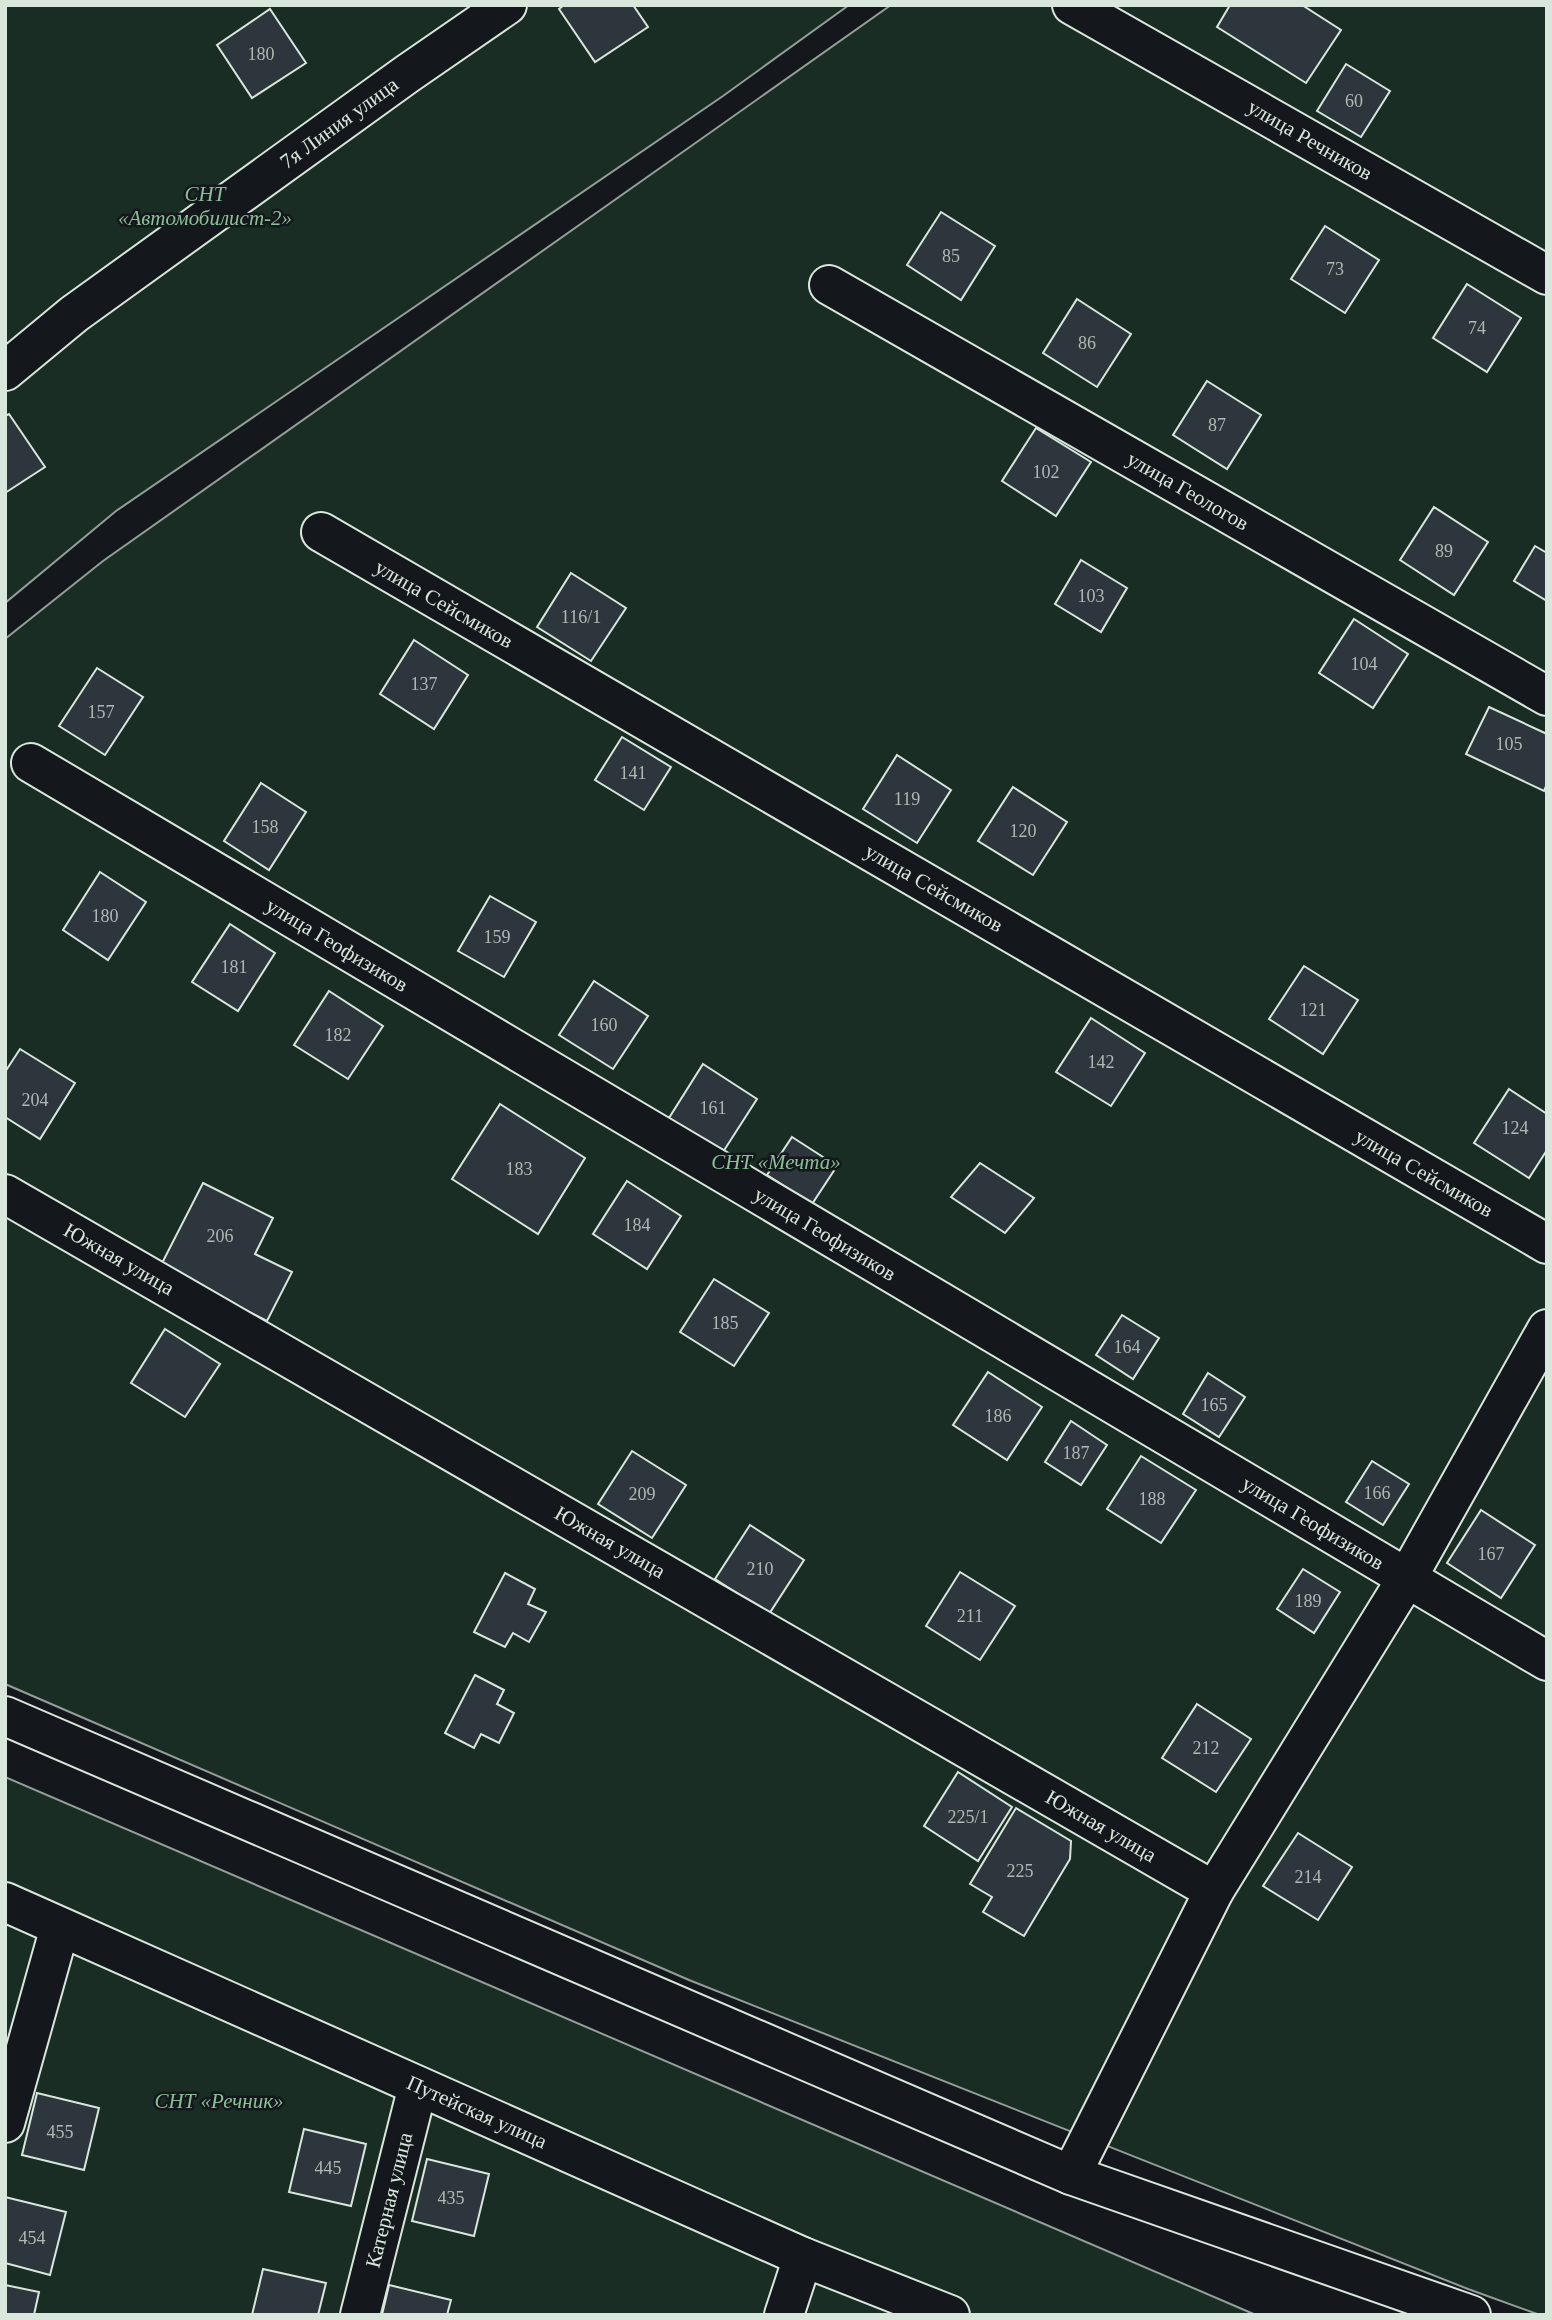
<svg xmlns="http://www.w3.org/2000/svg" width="1552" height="2320" viewBox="0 0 1552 2320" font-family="Georgia,serif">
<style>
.green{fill:#1a2d24;stroke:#939e99;stroke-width:2}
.building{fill:#2c363c;stroke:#d8e6dc;stroke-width:2}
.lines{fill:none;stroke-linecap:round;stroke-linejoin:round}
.minor-casing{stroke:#d8e6dc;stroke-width:42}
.tertiary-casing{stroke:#d8e6dc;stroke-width:42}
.minor{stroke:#14181c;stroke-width:38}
.tertiary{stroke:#14181c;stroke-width:38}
.labels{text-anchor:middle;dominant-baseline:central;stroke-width:5;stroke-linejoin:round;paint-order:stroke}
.number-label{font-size:18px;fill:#adbab4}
.street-label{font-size:21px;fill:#d8e6dc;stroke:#14181c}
.park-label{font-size:21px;font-style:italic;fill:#8ac095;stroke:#14181c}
</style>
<rect width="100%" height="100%" fill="#14181c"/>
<g class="green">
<polygon points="5,5 849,5 723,96 116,511 5,603"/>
<polygon points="891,5 1547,5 1547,2315 1540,2315 1468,2289 689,1980 5,1684 5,639 103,561"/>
<polygon points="5,1777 1256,2315 5,2315"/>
</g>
<g class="building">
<polygon points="564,5 633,5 648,27 595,62 559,9"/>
<polygon points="1230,5 1302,5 1341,30 1306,83 1217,27"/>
<polygon points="270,9 306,63 252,98 217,45"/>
<polygon points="1346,64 1390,91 1361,137 1317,111"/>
<polygon points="941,212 995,246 961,300 907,265"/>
<polygon points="1325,226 1379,260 1345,313 1291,279"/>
<polygon points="1467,284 1521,318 1487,372 1433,338"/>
<polygon points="1077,299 1131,334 1097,387 1043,353"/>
<polygon points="1207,381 1261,415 1227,469 1173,435"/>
<polygon points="9,414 45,467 5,493 5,416"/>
<polygon points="1036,428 1091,462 1056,516 1002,481"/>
<polygon points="1434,507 1488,542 1454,595 1400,560"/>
<polygon points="1535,546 1547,553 1547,601 1514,581"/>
<polygon points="1081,560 1127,588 1101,632 1055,604"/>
<polygon points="571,573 626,608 591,661 537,627"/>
<polygon points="1354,619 1408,654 1373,708 1319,673"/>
<polygon points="414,640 468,675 434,729 380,694"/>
<polygon points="97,668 143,697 105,755 59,726"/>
<polygon points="1489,707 1547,734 1547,784 1544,791 1466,754"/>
<polygon points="622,737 671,767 644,810 595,780"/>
<polygon points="897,755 951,790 917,843 863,809"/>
<polygon points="261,783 306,812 269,870 224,841"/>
<polygon points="1013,787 1067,822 1033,875 978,841"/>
<polygon points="100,872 146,902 108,960 63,930"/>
<polygon points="490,896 536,922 504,977 458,951"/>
<polygon points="230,924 275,953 238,1011 192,982"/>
<polygon points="1304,966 1358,1000 1323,1054 1269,1019"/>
<polygon points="594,981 648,1016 613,1069 559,1035"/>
<polygon points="329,991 383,1026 348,1079 294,1045"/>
<polygon points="1091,1018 1145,1053 1111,1106 1056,1072"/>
<polygon points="20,1049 75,1083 40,1139 5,1117 5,1072"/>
<polygon points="703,1064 757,1099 723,1152 669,1118"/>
<polygon points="1509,1089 1547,1114 1547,1150 1529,1178 1474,1143"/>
<polygon points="500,1104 585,1158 538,1234 452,1179"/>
<polygon points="792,1137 837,1166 812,1204 767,1175"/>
<polygon points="980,1163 1034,1198 1005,1233 951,1197"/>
<polygon points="627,1181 681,1216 647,1269 593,1234"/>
<polygon points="203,1183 273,1218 255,1254 292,1272 267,1321 160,1267"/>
<polygon points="714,1279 769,1313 734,1366 680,1332"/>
<polygon points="1122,1315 1159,1338 1133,1379 1096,1355"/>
<polygon points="165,1329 220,1364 185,1417 131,1383"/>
<polygon points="988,1372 1042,1407 1007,1460 953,1425"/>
<polygon points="1208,1373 1245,1397 1219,1437 1183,1414"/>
<polygon points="1071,1421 1107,1445 1081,1485 1045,1462"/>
<polygon points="632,1451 686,1485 652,1538 598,1504"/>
<polygon points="1141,1456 1196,1490 1161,1543 1107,1509"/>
<polygon points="1372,1461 1409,1484 1383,1525 1346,1502"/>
<polygon points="1481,1510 1535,1545 1501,1598 1447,1563"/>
<polygon points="750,1525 804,1560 769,1614 715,1579"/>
<polygon points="1303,1569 1340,1592 1314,1633 1277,1609"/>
<polygon points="960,1572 1015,1606 980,1660 926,1626"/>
<polygon points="505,1573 535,1589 528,1604 546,1612 529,1642 513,1633 505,1647 474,1632"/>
<polygon points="475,1675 504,1690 497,1704 514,1713 499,1743 481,1734 474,1748 445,1733"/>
<polygon points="1197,1704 1251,1739 1216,1792 1162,1758"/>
<polygon points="958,1772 1012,1807 978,1861 924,1826"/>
<polygon points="1016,1808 1071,1841 1070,1859 1024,1936 983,1912 992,1897 970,1884"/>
<polygon points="1298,1833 1352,1867 1318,1920 1263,1886"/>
<polygon points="37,2093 99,2108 84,2170 22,2155"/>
<polygon points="304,2129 366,2144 351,2206 289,2192"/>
<polygon points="427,2159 489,2174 474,2236 412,2221"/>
<polygon points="5,2197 66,2212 50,2275 5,2263"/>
<polygon points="263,2269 326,2283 318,2315 252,2315"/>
<polygon points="5,2285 39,2292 34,2315 5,2315"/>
<polygon points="389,2285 451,2300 447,2315 382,2315"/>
</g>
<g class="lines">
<g class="minor-casing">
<g id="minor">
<polyline points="1072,5 1547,275"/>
<polyline points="829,285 1547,696"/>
<polyline points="5,371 74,314 407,74 507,5"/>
<polyline points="321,532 1547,1244"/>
<polyline points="31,763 1547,1661"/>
<polyline points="5,1194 1214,1891"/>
<polyline points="5,1902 803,2257 950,2315"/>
<polyline points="5,2123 60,1927"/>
<polyline points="1071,2175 1214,1891 1407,1578 1547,1329"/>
<polyline points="360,2315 418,2086"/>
<polyline points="784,2315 803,2257"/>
</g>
</g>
<g class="tertiary-casing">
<polyline id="tertiary" points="5,1716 1071,2175 1471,2315"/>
</g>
<use href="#minor" class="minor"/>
<use href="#tertiary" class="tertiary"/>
</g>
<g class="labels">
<g class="number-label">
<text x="261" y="54">180</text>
<text x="1354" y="101">60</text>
<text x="951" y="256">85</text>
<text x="1335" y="269">73</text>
<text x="1477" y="328">74</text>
<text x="1087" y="343">86</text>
<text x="1217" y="425">87</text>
<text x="1046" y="472">102</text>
<text x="1444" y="551">89</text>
<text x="1091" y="596">103</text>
<text x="581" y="617">116/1</text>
<text x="1364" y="664">104</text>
<text x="424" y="684">137</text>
<text x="101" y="712">157</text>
<text x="1509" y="744">105</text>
<text x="633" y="773">141</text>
<text x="907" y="799">119</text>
<text x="265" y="827">158</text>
<text x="1023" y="831">120</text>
<text x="105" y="916">180</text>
<text x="497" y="937">159</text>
<text x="234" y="967">181</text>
<text x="1313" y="1010">121</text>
<text x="604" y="1025">160</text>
<text x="338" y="1035">182</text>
<text x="1101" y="1062">142</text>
<text x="35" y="1100">204</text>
<text x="713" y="1108">161</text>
<text x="1515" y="1128">124</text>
<text x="519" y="1169">183</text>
<text x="637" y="1225">184</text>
<text x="220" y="1236">206</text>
<text x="725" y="1323">185</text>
<text x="1127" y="1347">164</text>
<text x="1214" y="1405">165</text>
<text x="998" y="1416">186</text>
<text x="1076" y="1453">187</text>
<text x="1377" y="1493">166</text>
<text x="642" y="1494">209</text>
<text x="1152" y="1499">188</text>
<text x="1491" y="1554">167</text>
<text x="760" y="1569">210</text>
<text x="1308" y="1601">189</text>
<text x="970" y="1616">211</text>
<text x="1206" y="1748">212</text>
<text x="968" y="1817">225/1</text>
<text x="1020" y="1871">225</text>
<text x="1308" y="1877">214</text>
<text x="60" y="2132">455</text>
<text x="328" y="2168">445</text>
<text x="451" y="2198">435</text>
<text x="32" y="2238">454</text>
</g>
<g class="street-label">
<text transform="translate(339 123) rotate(-36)">7я Линия улица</text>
<text transform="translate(1310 140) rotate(30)">улица Речников</text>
<text transform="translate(1188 491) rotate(30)">улица Геологов</text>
<text transform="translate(444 604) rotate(30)">улица Сейсмиков</text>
<text transform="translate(934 888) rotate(30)">улица Сейсмиков</text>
<text transform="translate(337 945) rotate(31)">улица Геофизиков</text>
<text transform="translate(1424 1173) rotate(30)">улица Сейсмиков</text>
<text transform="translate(825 1234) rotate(31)">улица Геофизиков</text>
<text transform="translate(119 1259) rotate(30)">Южная улица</text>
<text transform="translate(1313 1523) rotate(31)">улица Геофизиков</text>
<text transform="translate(610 1542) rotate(30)">Южная улица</text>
<text transform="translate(1101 1826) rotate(30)">Южная улица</text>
<text transform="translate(477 2112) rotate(24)">Путейская улица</text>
<text transform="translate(389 2200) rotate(-76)">Катерная улица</text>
</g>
<g class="park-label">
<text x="205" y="194">СНТ<tspan x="205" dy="24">«Автомобилист-2»</tspan></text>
<text x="776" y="1162">СНТ «Мечта»</text>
<text x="219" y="2101">СНТ «Речник»</text>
</g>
</g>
<rect width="1552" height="2320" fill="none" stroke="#d8e6dc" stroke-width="14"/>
</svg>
